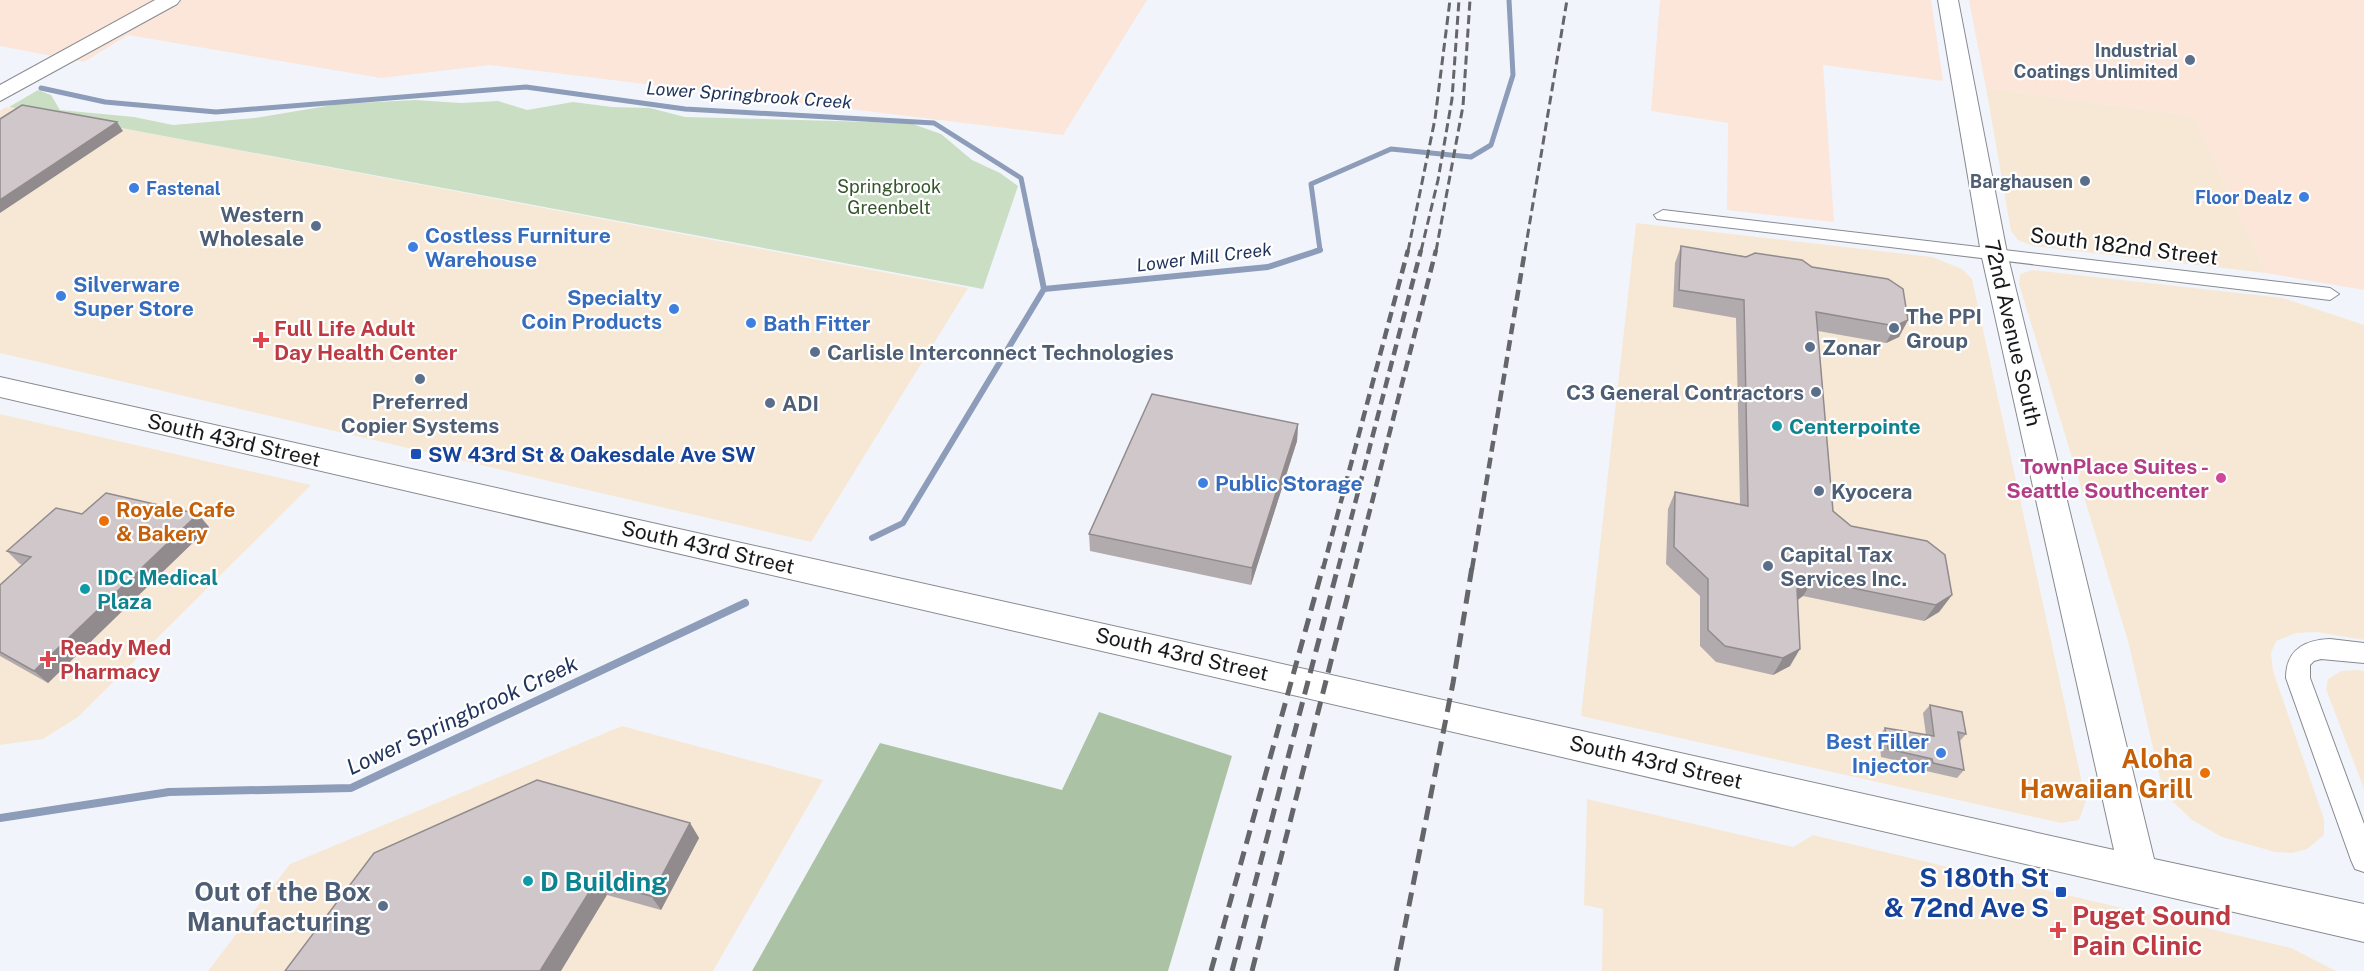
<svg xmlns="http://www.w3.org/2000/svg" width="2364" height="971" viewBox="0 0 2364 971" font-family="'Public Sans',sans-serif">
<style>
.commercial{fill:#f7e8d5}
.industrial{fill:#fce5d9}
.green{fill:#cadec4}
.forest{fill:#acc2a5}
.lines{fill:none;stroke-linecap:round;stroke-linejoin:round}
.stream-far2{stroke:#8c9cb9;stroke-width:5}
.stream-far1{stroke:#8c9cb9;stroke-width:6}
.stream{stroke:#8c9cb9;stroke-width:8}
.street-casing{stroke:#878a90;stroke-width:2}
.secondary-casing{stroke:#878a90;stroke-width:2}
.street{fill:#fff;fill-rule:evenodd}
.secondary{fill:#fff;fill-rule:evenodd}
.rail-far2{stroke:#646669;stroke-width:3;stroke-dasharray:9 4.5;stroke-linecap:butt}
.rail-far1{stroke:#646669;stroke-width:4.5;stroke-dasharray:11 6;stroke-linecap:butt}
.rail{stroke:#646669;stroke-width:5;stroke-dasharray:14 8;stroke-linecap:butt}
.wall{fill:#b2abae}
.shaded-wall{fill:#918b8d}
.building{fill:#cfc7ca;stroke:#918b8d;stroke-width:1.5}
.service-dot{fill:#5c6f8a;stroke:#fff;stroke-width:2}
.shop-dot{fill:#3f7fe0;stroke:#fff;stroke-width:2}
.health-dot{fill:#e0444e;stroke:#fff;stroke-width:2}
.culture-dot{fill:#0f9aa8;stroke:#fff;stroke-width:2}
.transit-dot{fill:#1a4fb4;stroke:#fff;stroke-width:2}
.hotel-dot{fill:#d1479c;stroke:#fff;stroke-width:2}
.food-dot{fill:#e8710a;stroke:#fff;stroke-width:2}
.labels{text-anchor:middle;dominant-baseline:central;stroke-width:4.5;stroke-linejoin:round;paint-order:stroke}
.far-service-label{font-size:18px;font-weight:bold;fill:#4e5e75;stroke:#fff;text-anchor:end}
.far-water-label{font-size:18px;font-style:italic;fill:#1f335c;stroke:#fff}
.far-park-label{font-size:18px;fill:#34542a;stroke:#fff}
.far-shop-label{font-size:18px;font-weight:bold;fill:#366cbe;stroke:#fff;text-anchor:start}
.service-label{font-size:21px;font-weight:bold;fill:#4e5e75;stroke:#fff;text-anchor:start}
.shop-label{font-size:21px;font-weight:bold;fill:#366cbe;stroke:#fff;text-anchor:start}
.street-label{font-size:21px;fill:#18191b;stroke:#fff}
.health-label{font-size:21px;font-weight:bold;fill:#be3a42;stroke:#fff;text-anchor:start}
.culture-label{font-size:21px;font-weight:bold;fill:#0d838f;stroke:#fff;text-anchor:start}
.transit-label{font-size:21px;font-weight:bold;fill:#164399;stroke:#fff;text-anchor:start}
.hotel-label{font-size:21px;font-weight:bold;fill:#b23c85;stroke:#fff;text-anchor:end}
.food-label{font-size:21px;font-weight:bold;fill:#c56008;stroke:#fff;text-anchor:start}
.water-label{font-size:22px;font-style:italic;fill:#1f335c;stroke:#fff}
.near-food-label{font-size:26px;font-weight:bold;fill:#c56008;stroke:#fff;text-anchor:end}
.near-transit-label{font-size:26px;font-weight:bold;fill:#164399;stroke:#fff;text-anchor:end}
.near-culture-label{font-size:26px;font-weight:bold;fill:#0d838f;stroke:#fff;text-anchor:start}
.near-service-label{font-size:26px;font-weight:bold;fill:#4e5e75;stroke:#fff;text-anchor:end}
.near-health-label{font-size:26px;font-weight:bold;fill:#be3a42;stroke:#fff;text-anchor:start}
</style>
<rect width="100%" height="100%" fill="#f1f5fb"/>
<g class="commercial">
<polygon points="1986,88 2194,116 2266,273 2033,246 2018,240 2011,231"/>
<polygon points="6,107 147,133 968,288 811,542 0,353 0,111"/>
<polygon points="1636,223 1932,257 1962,269 1972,279 2086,801 2079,820 2061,823 1581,716"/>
<polygon points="2033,270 2283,298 2364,325 2364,640 2317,632 2296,633 2276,641 2271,653 2273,671 2324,819 2324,835 2307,849 2292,853 2275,852 2222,837 2192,820 2172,801 2160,778 2128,641 2019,284 2020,274"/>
<polygon points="0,414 311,485 78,717 43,739 0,745"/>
<polygon points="2357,670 2364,671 2364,789 2326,689 2328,679 2341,671"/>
<polygon points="622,726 823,780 713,971 208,971 290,864"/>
<polygon points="1587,799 1793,847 1813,835 2291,948 2336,971 1602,971 1603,909 1584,905"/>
</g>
<g class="industrial">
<polygon points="0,0 1147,0 1063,135 490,65 381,78 128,35 84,62 0,46"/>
<polygon points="1660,0 1931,0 1943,81 1823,65 1834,222 1727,210 1728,123 1651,111"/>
<polygon points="1969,0 2364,0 2364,290 2266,273 2194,116 1986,88"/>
</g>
<polygon class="green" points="38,90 51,95 60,110 134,117 173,125 255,118 339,104 415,100 461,103 498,101 527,110 573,102 612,107 650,108 685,117 910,123 941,134 972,160 1000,173 1018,186 983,289 9,107"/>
<polygon class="forest" points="1099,712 1232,756 1168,971 752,971 880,743 1062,790"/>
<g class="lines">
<g class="stream-far2">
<polyline points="41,88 105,102 216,112 526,87 685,109 934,123 1021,178 1036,251"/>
<polyline points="1316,251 1320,250 1311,184 1391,149 1471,157 1491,145 1513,75 1509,0"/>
</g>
<g class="stream-far1">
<polyline points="1044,289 1268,267 1320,250"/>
<polyline points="872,538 903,523 1044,289 1036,250"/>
</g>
<polyline class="stream" points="0,818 169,792 351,788 745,603"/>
<g class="street-casing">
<g id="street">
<polygon points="1663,210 2330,288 2339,294 2330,300 1657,219 1654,215"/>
<path d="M2330 639 2364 643V663L2321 659 2314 661 2310 665V678L2364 824V872L2355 869 2351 860 2286 678C2286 650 2304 640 2330 639Z"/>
</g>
</g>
<g class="secondary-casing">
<g id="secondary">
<polygon points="155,0 180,0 177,4 0,101 0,85"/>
<polygon points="1938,0 1958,0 2007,253 2154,859 2364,904 2364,942 0,397 0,377 2114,850 1981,253"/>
</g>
</g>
<use href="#street" class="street"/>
<use href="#secondary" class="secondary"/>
<g class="rail-far2">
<polyline points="1408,251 1435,119 1450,0"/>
<polyline points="1421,251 1438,180 1452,99 1459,0"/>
<polyline points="1436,251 1463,106 1470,0"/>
<polyline points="1525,251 1567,0"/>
</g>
<g class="rail-far1">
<polyline points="1323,569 1408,250"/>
<polyline points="1338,569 1421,250"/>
<polyline points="1355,569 1436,250"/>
<polyline points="1472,569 1525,250"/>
</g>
<g class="rail">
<polyline points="1211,971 1323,567"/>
<polyline points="1232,971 1338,567"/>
<polyline points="1252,971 1355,567"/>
<polyline points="1396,971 1453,683 1472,567"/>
</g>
</g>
<g class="wall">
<polygon points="1681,246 1812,267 1908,320 1899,337 1886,343 1818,331 1833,511 1851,526 1952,595 1939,612 1924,621 1803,596 1798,600 1790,666 1773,675 1716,662 1700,646 1700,596 1666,564 1668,509 1675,492 1740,504 1736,318 1673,307 1675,263"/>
<polygon points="1298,424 1297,441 1251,585 1090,551 1089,534"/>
<polygon points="82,514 198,514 209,527 48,683 0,656 0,585 23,565 20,564 7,551"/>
<polygon points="1930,705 1966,734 1960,741 1964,770 1957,778 1926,771 1926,767 1881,757 1879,736 1885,728 1926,735 1923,713"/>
<polygon points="690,823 699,838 661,910 607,895 285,971"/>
</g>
<g class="shaded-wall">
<polygon points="117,122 123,131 0,213 0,200"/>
<polygon points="1908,320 1899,337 1886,343 1895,326"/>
<polygon points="1298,424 1297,441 1251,585 1252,568"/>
<polygon points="198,514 209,527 48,683 34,671"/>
<polygon points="1813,580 1803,596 1787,606 1797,589"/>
<polygon points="1952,595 1939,612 1924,621 1936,605"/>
<polygon points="1800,649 1790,666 1773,675 1783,658"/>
<polygon points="690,823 699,838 661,910 651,896"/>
<polygon points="596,881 607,895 561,971 540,971"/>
</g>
<g class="building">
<polygon points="22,105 117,122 0,200 0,119"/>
<polygon points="1681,246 1746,257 1755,253 1802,260 1812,267 1888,279 1903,289 1908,320 1895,326 1816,312 1833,511 1851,526 1927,541 1945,555 1952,595 1936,605 1813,580 1797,589 1800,649 1783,658 1725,646 1708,630 1708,579 1674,547 1675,492 1748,506 1744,300 1679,290"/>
<polygon points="1152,394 1298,424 1252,568 1089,534"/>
<polygon points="106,493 198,514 34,671 0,652 0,585 31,557 7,551 56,508 82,514"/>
<polygon points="1930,705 1962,712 1966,734 1958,732 1964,770 1933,763 1932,759 1888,749 1885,728 1934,736"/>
<polygon points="537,780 690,823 651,896 596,881 540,971 285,971 374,853"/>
</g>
<g class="service-dot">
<circle cx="2190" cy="60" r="6"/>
<circle cx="2085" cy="181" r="6"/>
<circle cx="316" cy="226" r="6"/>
<circle cx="1894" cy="328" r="6"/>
<circle cx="1810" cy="347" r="6"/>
<circle cx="815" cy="352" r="6"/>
<circle cx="420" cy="379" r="6"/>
<circle cx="1816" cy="392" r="6"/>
<circle cx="770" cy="403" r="6"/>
<circle cx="1819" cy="491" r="6"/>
<circle cx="1768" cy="566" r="6"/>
<circle cx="383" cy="906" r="6"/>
</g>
<g class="shop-dot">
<circle cx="134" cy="188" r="6"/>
<circle cx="2304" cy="197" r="6"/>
<circle cx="413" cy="247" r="6"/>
<circle cx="61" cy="296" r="6"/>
<circle cx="674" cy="309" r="6"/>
<circle cx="751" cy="323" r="6"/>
<circle cx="1203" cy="483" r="6"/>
<circle cx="1941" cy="753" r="6"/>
</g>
<g class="health-dot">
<path d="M258 331h6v6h6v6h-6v6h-6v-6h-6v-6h6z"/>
<path d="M45 650h6v6h6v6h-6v6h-6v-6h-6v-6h6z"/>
<path d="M2055 921h6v6h6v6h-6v6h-6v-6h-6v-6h6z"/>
</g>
<g class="culture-dot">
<circle cx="1777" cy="426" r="6"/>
<circle cx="85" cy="589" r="6"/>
<circle cx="528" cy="881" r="6"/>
</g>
<g class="transit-dot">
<rect x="410" y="448" width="12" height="12" rx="3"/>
<rect x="2055" y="886" width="12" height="12" rx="3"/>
</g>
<circle class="hotel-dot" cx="2221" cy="478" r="6"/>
<g class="food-dot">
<circle cx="104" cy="521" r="6"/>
<circle cx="2205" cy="773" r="6"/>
</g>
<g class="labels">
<g class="far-service-label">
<text x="2178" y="50">Industrial<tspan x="2178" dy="21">Coatings Unlimited</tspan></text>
<text x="2073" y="181">Barghausen</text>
</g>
<g class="far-water-label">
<text transform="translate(749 95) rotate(4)">Lower Springbrook Creek</text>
<text transform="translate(1204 257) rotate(-7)">Lower Mill Creek</text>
</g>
<g class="far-park-label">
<text x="889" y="186">Springbrook<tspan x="889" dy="21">Greenbelt</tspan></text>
</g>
<g class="far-shop-label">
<text x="146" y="188">Fastenal</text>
<text x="2292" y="197" text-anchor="end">Floor Dealz</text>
</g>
<g class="service-label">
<text x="304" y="214" text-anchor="end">Western<tspan x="304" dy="24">Wholesale</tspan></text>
<text x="1906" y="316">The PPI<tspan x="1906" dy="24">Group</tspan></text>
<text x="1822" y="347">Zonar</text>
<text x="827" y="352">Carlisle Interconnect Technologies</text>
<text x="1804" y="392" text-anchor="end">C3 General Contractors</text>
<text x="420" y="401" text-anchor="middle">Preferred<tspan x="420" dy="24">Copier Systems</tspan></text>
<text x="782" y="403">ADI</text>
<text x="1831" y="491">Kyocera</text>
<text x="1780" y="554">Capital Tax<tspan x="1780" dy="24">Services Inc.</tspan></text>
</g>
<g class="shop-label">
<text x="425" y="235">Costless Furniture<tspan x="425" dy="24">Warehouse</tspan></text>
<text x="73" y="284">Silverware<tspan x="73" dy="24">Super Store</tspan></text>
<text x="662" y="297" text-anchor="end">Specialty<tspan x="662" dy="24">Coin Products</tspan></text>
<text x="763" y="323">Bath Fitter</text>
<text x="1215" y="483">Public Storage</text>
<text x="1929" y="741" text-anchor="end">Best Filler<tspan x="1929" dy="24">Injector</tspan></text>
</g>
<g class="street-label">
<text transform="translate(2124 246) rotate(7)">South 182nd Street</text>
<text transform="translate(2013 333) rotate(77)">72nd Avenue South</text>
<text transform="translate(234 440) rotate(13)">South 43rd Street</text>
<text transform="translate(708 547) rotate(13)">South 43rd Street</text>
<text transform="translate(1182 654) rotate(13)">South 43rd Street</text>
<text transform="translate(1656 762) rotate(13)">South 43rd Street</text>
</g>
<g class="health-label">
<text x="274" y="328">Full Life Adult<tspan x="274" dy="24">Day Health Center</tspan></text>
<text x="60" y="647">Ready Med<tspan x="60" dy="24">Pharmacy</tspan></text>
</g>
<g class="culture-label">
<text x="1789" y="426">Centerpointe</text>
<text x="97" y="577">IDC Medical<tspan x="97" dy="24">Plaza</tspan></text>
</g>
<g class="transit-label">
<text x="428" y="454">SW 43rd St &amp; Oakesdale Ave SW</text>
</g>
<g class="hotel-label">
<text x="2209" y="466">TownPlace Suites -<tspan x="2209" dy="24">Seattle Southcenter</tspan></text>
</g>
<g class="food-label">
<text x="116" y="509">Royale Cafe<tspan x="116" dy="24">&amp; Bakery</tspan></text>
</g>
<g class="water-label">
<text transform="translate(462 715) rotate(-25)">Lower Springbrook Creek</text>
</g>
<g class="near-food-label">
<text x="2193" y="758">Aloha<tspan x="2193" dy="30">Hawaiian Grill</tspan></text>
</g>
<g class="near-transit-label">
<text x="2049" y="877">S 180th St<tspan x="2049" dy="30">&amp; 72nd Ave S</tspan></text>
</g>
<g class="near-culture-label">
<text x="540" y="881">D Building</text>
</g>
<g class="near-service-label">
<text x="371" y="891">Out of the Box<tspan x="371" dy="30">Manufacturing</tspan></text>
</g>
<g class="near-health-label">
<text x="2072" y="915">Puget Sound<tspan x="2072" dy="30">Pain Clinic</tspan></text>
</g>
</g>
</svg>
